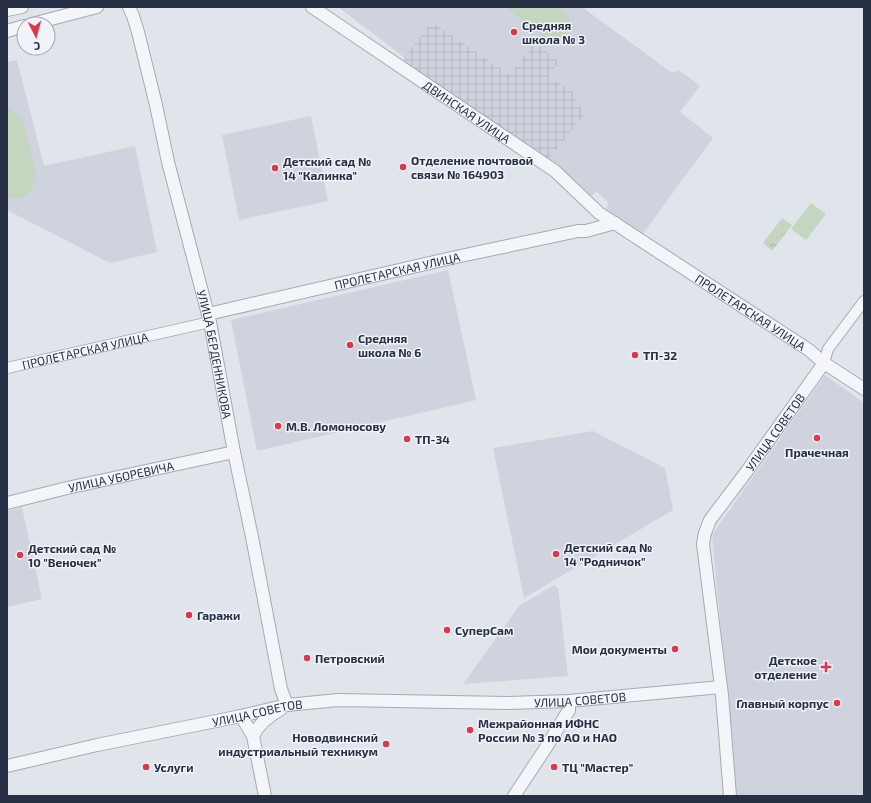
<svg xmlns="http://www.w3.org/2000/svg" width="871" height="803" viewBox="0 0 871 803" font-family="'Exo 2',sans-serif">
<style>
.built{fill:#ced3dd}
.industrial{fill:url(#industrial-grid)}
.grass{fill:#c5d6c0}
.park{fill:url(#park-tufts)}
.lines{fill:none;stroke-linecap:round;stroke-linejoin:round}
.minor-casing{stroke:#a5aab6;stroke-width:12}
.tertiary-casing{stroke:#a5aab6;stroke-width:14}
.minor{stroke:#f3f5f8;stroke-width:10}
.tertiary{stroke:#f3f5f8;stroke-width:12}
.poi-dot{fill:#dd3749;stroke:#f0f3f8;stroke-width:1.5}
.labels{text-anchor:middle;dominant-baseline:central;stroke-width:3;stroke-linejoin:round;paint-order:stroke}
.poi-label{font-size:12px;font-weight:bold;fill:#273044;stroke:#f0f3f8;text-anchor:start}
.street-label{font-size:12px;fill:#273044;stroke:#f0f3f8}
</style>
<defs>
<pattern id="industrial-grid" width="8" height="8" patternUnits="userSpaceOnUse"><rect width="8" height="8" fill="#ced3dd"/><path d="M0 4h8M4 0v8" fill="none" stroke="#b1b5bf"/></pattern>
<pattern id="park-tufts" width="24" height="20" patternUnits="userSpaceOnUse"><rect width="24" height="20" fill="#c5d6c0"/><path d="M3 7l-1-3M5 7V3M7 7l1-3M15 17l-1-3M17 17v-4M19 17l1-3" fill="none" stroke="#a9b8a6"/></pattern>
</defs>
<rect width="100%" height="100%" fill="#e0e4eb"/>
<g class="built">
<polygon points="338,7 582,7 672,73 679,70 700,86 680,112 713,138 642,235 605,212 609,203 599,194 596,191 589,198 546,162 573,92 548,76 559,62 535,42 510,75 432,22 404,57"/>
<polygon points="17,60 44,166 135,146 157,252 110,263 7,210 7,62"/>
<polygon points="311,116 328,201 239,220 222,135"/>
<polygon points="448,270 476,400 257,451 231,320"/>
<polygon points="825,375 864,403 864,796 737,796 712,535"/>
<polygon points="593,431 665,468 673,510 524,598 493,448"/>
<polygon points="22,507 42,599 7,607 7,511"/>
<polygon points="554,585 558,588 568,676 463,684 519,606"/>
</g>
<polygon class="industrial" points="432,22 510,75 535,42 559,62 548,76 573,92 584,115 546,162 405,62 404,57"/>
<g class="grass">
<polygon points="505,7 557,7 570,19 569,27 563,37 551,41 542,36"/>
<path d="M7 108C15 110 19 115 23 122L36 174C35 192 25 201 7 198Z"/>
<polygon points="811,203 826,214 806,240 791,229"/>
</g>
<polygon class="park" points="782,218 792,225 772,251 763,243"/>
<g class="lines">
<g class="minor-casing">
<g id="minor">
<polyline points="824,363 828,349 864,301"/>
<path id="s1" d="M7 368 210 322"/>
</g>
</g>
<g class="tertiary-casing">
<g id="tertiary">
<path id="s2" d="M129 7 133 16 138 32 156 105 168 162 210 322 234 452 252 537 281 689 287 705"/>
<path id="s3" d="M312 7 555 171 599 213 809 350 824 363 864 389"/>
<polyline points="7,10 22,7"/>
<polyline points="32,24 97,7"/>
<polyline points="7,31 24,26"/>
<path id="s4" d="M208 314 456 257 578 231H586L615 223"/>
<path id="s5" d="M7 503 67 488 234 452"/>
<polyline points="241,716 253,736"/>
<path id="s6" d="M7 766 97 745 241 716 287 705 338 700 508 703 569 701 721 687"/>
<path d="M265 796 253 736C258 724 269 716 281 709"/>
<polyline points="514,796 545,749 569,710 569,701"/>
<path id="s7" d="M730 796 722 695 703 544 705 533 710 520 747 471 824 363"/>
</g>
</g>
<use href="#minor" class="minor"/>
<use href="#tertiary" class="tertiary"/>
</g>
<g class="poi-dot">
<circle cx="514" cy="32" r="4"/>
<circle cx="403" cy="167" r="4"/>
<circle cx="275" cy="168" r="4"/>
<circle cx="350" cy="345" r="4"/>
<circle cx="635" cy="355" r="4"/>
<circle cx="278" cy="426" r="4"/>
<circle cx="817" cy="438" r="4"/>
<circle cx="407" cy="439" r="4"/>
<circle cx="556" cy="554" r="4"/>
<circle cx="20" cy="555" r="4"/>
<circle cx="189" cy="615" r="4"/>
<circle cx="447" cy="630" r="4"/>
<circle cx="675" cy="649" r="4"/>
<circle cx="307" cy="658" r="4"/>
<path d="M824 661h4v4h4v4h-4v4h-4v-4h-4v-4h4z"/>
<circle cx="837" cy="703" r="4"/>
<circle cx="470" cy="730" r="4"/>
<circle cx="386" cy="744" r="4"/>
<circle cx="146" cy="767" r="4"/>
<circle cx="554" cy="767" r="4"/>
</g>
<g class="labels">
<g class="poi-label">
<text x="522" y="25">Средняя<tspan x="522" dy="14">школа № 3</tspan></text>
<text x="411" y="160">Отделение почтовой<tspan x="411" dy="14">связи № 164903</tspan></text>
<text x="283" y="161">Детский сад №<tspan x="283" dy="14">14 "Калинка"</tspan></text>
<text x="358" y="338">Средняя<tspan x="358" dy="14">школа № 6</tspan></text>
<text x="643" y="355">ТП-32</text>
<text x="286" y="426">М.В. Ломоносову</text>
<text x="415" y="439">ТП-34</text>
<text x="817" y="452" text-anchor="middle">Прачечная</text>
<text x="564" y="547">Детский сад №<tspan x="564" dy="14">14 "Родничок"</tspan></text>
<text x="28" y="548">Детский сад №<tspan x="28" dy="14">10 "Веночек"</tspan></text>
<text x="197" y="615">Гаражи</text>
<text x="455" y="630">СуперСам</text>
<text x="667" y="649" text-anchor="end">Мои документы</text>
<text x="315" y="658">Петровский</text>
<text x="817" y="660" text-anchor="end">Детское<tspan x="817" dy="14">отделение</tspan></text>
<text x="829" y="703" text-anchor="end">Главный корпус</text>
<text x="478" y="723">Межрайонная ИФНС<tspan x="478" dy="14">России № 3 по АО и НАО</tspan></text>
<text x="378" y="737" text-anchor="end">Новодвинский<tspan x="378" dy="14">индустриальный техникум</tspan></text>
<text x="154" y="767">Услуги</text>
<text x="562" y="767">ТЦ "Мастер"</text>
</g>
<g class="street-label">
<text stroke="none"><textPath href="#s3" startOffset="187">ДВИНСКАЯ УЛИЦА</textPath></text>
<text stroke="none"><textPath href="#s4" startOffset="194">ПРОЛЕТАРСКАЯ УЛИЦА</textPath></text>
<text stroke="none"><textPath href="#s3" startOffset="535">ПРОЛЕТАРСКАЯ УЛИЦА</textPath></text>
<text stroke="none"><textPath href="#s1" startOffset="80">ПРОЛЕТАРСКАЯ УЛИЦА</textPath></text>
<text stroke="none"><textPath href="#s2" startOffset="358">УЛИЦА БЕРДЕННИКОВА</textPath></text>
<text stroke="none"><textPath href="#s7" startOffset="388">УЛИЦА СОВЕТОВ</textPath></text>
<text stroke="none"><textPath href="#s5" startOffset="117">УЛИЦА УБОРЕВИЧА</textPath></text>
<text stroke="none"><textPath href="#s6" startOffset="580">УЛИЦА СОВЕТОВ</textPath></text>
<text stroke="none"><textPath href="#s6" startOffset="256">УЛИЦА СОВЕТОВ</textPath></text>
</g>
</g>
<rect width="871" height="803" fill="none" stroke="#273044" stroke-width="16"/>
<g transform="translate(36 36) rotate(174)"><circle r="19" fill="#f0f3f8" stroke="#a0a5b0"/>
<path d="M0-3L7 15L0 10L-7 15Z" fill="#dd3749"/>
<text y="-6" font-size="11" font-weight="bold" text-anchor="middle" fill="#273044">С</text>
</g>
</svg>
